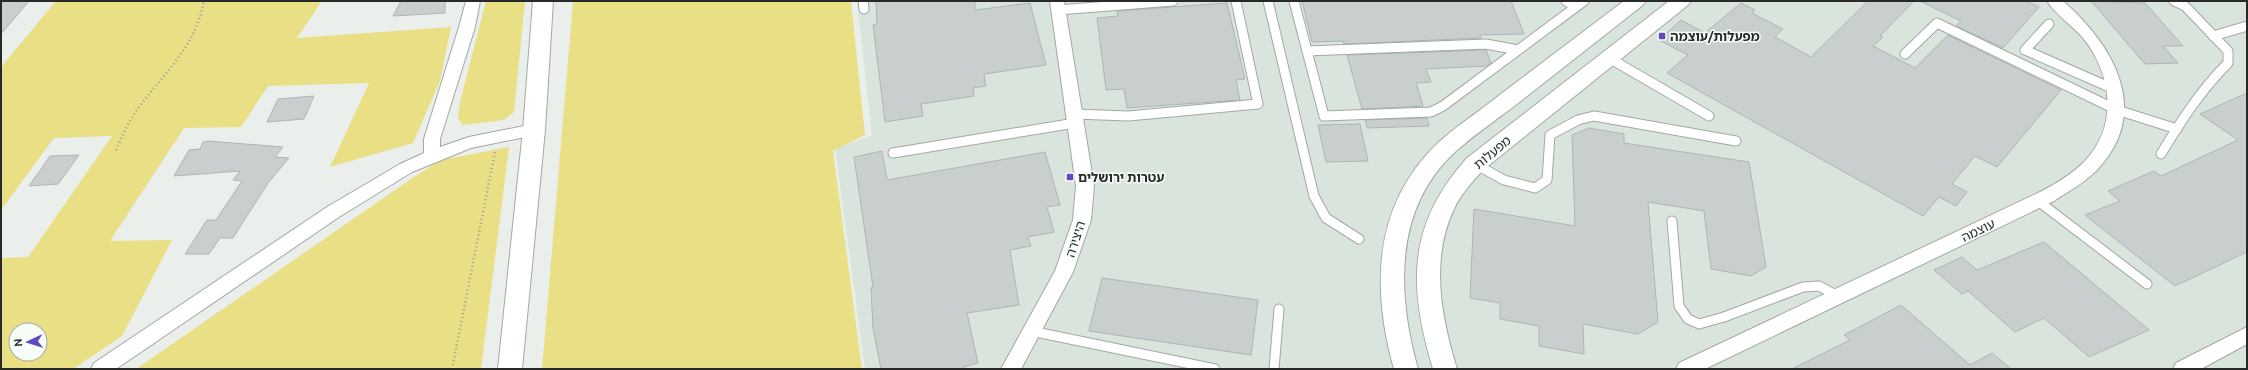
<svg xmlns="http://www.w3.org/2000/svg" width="2248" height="370" viewBox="0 0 2248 370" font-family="Ubuntu,'Noto Sans Hebrew',sans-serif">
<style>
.built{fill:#d9e5dc}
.green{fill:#e9df84;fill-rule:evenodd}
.building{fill:#c8cfce;stroke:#aeb5b3}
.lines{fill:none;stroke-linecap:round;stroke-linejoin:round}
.lane-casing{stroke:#a3a8a4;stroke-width:11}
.street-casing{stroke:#a3a8a4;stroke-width:2}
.secondary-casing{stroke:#a3a8a4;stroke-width:2}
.highway-casing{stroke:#a3a8a4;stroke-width:2}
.path{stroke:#9a9e9c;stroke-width:2.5;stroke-dasharray:1 3;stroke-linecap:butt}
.lane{stroke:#fff;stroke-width:9}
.street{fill:#fff;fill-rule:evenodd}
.secondary{fill:#fff;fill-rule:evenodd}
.highway{fill:#fff;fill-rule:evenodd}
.poi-dot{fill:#644ac2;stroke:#f7fdf9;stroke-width:1.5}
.labels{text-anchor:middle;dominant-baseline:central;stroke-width:3;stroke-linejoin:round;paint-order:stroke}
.poi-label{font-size:13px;font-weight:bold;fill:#282a29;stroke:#f7fdf9;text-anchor:start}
.street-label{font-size:13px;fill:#282a29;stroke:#f7fdf9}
</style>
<rect width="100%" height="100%" fill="#eaefec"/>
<polygon class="built" points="857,1 2247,1 2247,369 865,369 835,149 872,135"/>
<g class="green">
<path d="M56 1H322L297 38 451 27 440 81 413 143 330 167 369 83 268 86 241 127 184 128 110 241 172 240 122 336 73 369H1V258L28 257 112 136 54 138 1 210V67ZM16 330H40V354H16Z"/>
<polygon points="486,1 525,1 514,112 504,120 463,125 458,118 460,102"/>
<polygon points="573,1 851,1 865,135 833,151 862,369 542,369"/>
<polygon points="509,147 481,369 136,369 414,177 441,160"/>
</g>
<g class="building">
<polygon points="1,1 29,1 1,34"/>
<polygon points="401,1 445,1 445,13 393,16"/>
<polygon points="876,1 975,1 975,10 1030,3 1046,65 984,74 986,86 973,88 974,96 921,104 923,116 885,122 873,25 877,24"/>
<polygon points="1302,1 1511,1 1524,34 1480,35 1481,38 1344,44 1343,41 1312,42"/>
<polygon points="1868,1 1914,1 1880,36 1883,37 1873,46 1915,68 1948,35 2061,90 1997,167 1975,156 1952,184 1967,192 1956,206 1939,197 1923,216 1667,73 1688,55 1659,40 1681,20 1705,33 1741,3 1755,10 1752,13 1783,29 1775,37 1811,57"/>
<polygon points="1920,1 2026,1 2039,7 2003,48 1956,26 1961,21"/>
<polygon points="2091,1 2145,3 2183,46 2163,46 2178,63 2145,64"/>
<polygon points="1227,3 1245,79 1236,80 1240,100 1127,108 1124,89 1106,90 1097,18 1118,16 1117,11"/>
<polygon points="1486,50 1491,63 1486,66 1426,69 1431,82 1416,83 1423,106 1362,109 1347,55"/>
<polygon points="2247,93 2247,252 2175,286 2085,215 2120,201 2108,191 2154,171 2161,176 2238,140 2200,114"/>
<polygon points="314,96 304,119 267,122 278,99"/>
<polygon points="1427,118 1429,126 1367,128 1365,120"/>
<polygon points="1360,124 1368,161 1326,162 1318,125"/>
<polygon points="1589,128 1624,134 1624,143 1749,162 1766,267 1751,276 1711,269 1704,211 1648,202 1658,322 1638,334 1583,324 1584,354 1539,346 1539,326 1500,319 1500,303 1470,298 1474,209 1575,226 1572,135"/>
<polygon points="208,141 283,147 275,157 289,158 268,183 233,238 220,238 209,254 185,254 207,220 216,220 242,181 233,180 240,171 174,176 189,150 200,149 203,142"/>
<polygon points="882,151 887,180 1045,152 1060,205 1047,207 1054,232 1028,237 1031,246 1010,250 1019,305 967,313 978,363 963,367 964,369 881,369 873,328 871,288 873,287 854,157"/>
<polygon points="79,155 58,184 29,186 50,156"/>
<polygon points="2044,242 2149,330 2089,357 2044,318 2015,332 1968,291 1962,294 1934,270 1962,257 1977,270"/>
<polygon points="1102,278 1258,300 1251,355 1089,331"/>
<polygon points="1901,305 1970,365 1992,353 2011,369 1792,369 1850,340 1844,335"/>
</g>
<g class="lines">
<g class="lane-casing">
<g id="lane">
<polyline points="863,1 864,9"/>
<polyline points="1268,1 1314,196 1326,218 1359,239"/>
<polyline points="1294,1 1324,116 1431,112 1443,106 1584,1"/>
<polyline points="1566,1 1575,7"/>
<polyline points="1058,10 1173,1"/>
<polyline points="2049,24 2025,50 2116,90"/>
<polyline points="2213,36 2247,26"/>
<polyline points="1307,51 1486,44 1518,50"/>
<polyline points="1905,54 1937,23 2117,110 2177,129"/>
<polyline points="1609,58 1709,116"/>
<polyline points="1074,114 1128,116 1258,104 1236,1"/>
<polyline points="893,153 1075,123"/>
<path d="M2161 154C2181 121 2200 91 2228 63V51L2185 6 2174 1"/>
<polyline points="1475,164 1504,180 1535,188 1547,180 1550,135 1578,120 1594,116 1736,141"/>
<polyline points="2038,201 2147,284"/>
<polyline points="1672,221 1679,306 1688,319 1699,324 1724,317 1803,287 1819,286 1838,296"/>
<polyline points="1031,331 1215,369"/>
<polyline points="1274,369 1279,309"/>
</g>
</g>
<g class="street-casing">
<g id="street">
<polygon points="466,1 480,1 475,27 440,139 440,147 469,137 534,124 540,126 542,130 540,134 471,148 412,172 339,217 116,369 91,369 94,363 327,207 400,164 424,153 424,139 459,27"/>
<polygon points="1050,1 1064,1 1094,186 1091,220 1073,272 1021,369 1001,369 1055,271 1073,220 1076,186"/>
<path d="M2047 1H2063C2114 46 2153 112 2096 171 2084 183 2069 191 2054 201L1705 369H1676L1679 363 2042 191C2057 183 2072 174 2084 162 2119 126 2112 74 2083 38 2072 25 2056 15 2047 1Z"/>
<polygon points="2247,327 2247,344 2201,369 2173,369 2176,363"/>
</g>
</g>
<g class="secondary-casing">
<g id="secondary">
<path d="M1624 1H1646L1643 5C1601 38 1559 71 1517 104 1496 120 1474 135 1455 152 1393 209 1397 295 1418 369H1394C1371 287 1373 204 1439 142 1458 125 1481 110 1501 94 1542 63 1583 32 1624 1Z"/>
<path d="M1669 1H1691L1688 5 1483 170C1472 182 1461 194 1454 209 1430 260 1441 317 1457 369H1433C1408 286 1407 225 1467 158Z"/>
</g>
</g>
<g class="highway-casing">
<polygon id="highway" points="533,1 553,1 545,130 522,369 498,369 523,130"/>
</g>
<g class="path">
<path d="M116 150C123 135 129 120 139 107 166 71 195 47 204 1"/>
<polyline points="452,369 495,152"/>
</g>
<use href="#lane" class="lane"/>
<use href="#street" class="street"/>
<use href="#secondary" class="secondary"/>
<use href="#highway" class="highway"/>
</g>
<g class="poi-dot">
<rect x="1658" y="32" width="8" height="8" rx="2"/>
<rect x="1066" y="173" width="8" height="8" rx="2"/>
</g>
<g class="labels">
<g class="poi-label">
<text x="1670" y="36">מפעלות/עוצמה</text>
<text x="1078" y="177">עטרות ירושלים</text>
</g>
<g class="street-label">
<text transform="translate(1492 152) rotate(-40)">מפעלות</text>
<text transform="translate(1978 230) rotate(-26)">עוצמה</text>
<text transform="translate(1075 239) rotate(-72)">היצירה</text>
</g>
</g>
<rect width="2248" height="370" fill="none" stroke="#282a29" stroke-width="4"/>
<g transform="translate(28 342) rotate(266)"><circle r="19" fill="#f7fdf9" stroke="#a4a9a6"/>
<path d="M0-3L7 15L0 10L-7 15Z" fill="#644ac2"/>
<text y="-6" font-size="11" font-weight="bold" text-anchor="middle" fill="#282a29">N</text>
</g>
</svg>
